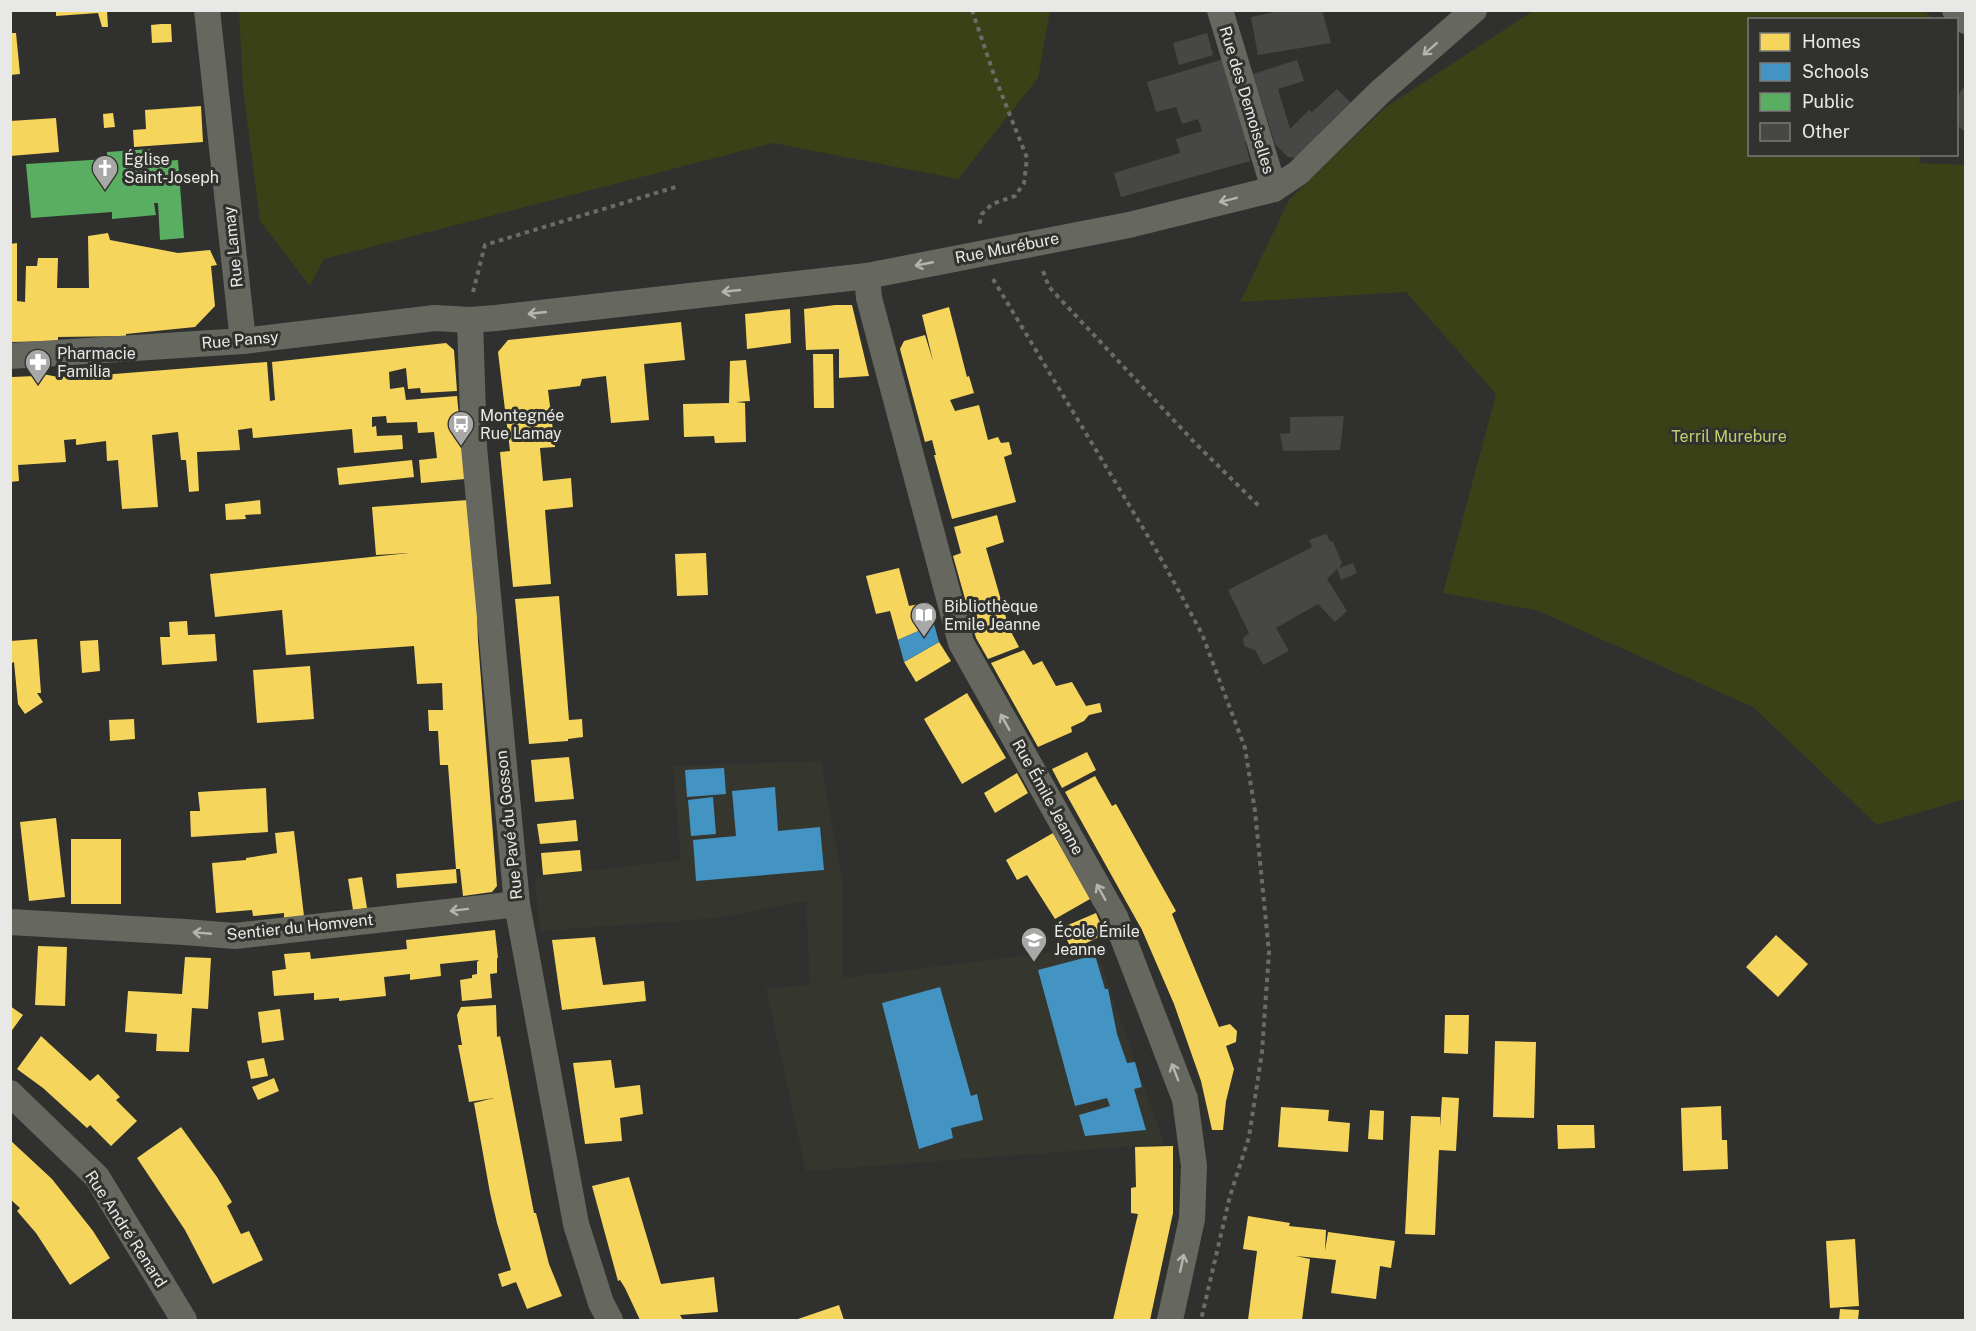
<svg xmlns="http://www.w3.org/2000/svg" width="1976" height="1331" viewBox="0 0 1976 1331" font-family="'Public Sans',sans-serif">
<style>
.built{fill:#35372e}
.green{fill:#3a4117}
.homes{fill:#f6d55c}
.schools{fill:#4393c3}
.public{fill:#5aae61}
.building{fill:#474846}
.lines{fill:none;stroke-linecap:round;stroke-linejoin:round}
.path{stroke:#6c6c67;stroke-width:4;stroke-dasharray:4.5 4.5;stroke-linecap:butt}
.street{stroke:#66685f;stroke-width:26}
.oneway{stroke:#b4b5b0}
.labels{text-anchor:middle;dominant-baseline:central;stroke-width:6;stroke-linejoin:round;paint-order:stroke}
.street-label{font-size:16px;fill:#e8e9e6;stroke:#31322e}
.poi-label{font-size:16px;fill:#e8e9e6;stroke:#31322e;text-anchor:start}
.park-label{font-size:16px;fill:#bcd06d;stroke:#31322e}
</style>
<rect width="100%" height="100%" fill="#30312f"/>
<polygon class="built" points="821,761 843,886 843,978 1095,947 1164,1144 806,1171 766,988 810,985 806,901 718,918 540,931 535,877 681,860 673,766"/>
<g class="green">
<polygon points="239,11 239,10 1050,11 1038,78 958,179 773,143 324,259 310,286 260,221 243,88"/>
<polygon points="1533,11 1923,10 1934,19 1750,20 1750,154 1920,154 1919,163 1965,165 1965,799 1877,825 1753,707 1536,610 1443,593 1496,394 1406,292 1240,302 1289,200 1386,107"/>
</g>
<g class="homes">
<polygon points="56,10 107,10 108,27 102,27 98,13 56,16"/>
<polygon points="161,24 171,24 172,42 152,43 151,25"/>
<polygon points="10,33 16,33 20,74 10,75"/>
<polygon points="201,106 203,142 134,147 133,130 146,129 145,110"/>
<polygon points="113,113 115,127 104,128 103,114"/>
<polygon points="56,118 59,152 10,156 10,121"/>
<polygon points="108,233 110,240 178,253 210,250 217,265 211,266 215,306 195,327 126,334 126,336 58,337 58,341 10,342 10,244 17,243 17,301 25,302 26,266 37,266 38,258 58,258 57,288 89,288 88,236"/>
<polygon points="835,305 852,305 869,376 839,378 839,349 806,350 804,309"/>
<polygon points="949,307 967,377 969,376 974,393 950,400 955,411 979,405 988,440 998,437 1001,443 1009,442 1012,454 1004,457 1016,502 952,519 934,455 936,455 932,440 925,442 900,349 904,341 925,335 933,361 922,315"/>
<polygon points="790,309 791,343 747,349 745,314"/>
<polygon points="681,322 685,360 644,364 649,420 611,423 606,376 582,379 580,386 548,390 555,447 540,448 543,481 571,478 573,507 545,510 551,584 513,587 500,452 510,451 498,352 508,340"/>
<polygon points="446,343 454,350 457,391 421,393 420,388 408,389 406,368 389,372 390,389 404,387 406,400 457,396 465,479 421,483 419,460 437,458 434,432 418,433 417,422 387,423 386,416 372,417 372,427 376,426 377,436 402,435 403,449 354,453 352,429 253,438 252,428 238,430 240,450 197,452 199,491 189,492 186,460 181,460 178,432 152,435 158,507 122,509 118,460 107,461 106,441 76,445 76,439 64,440 66,462 18,465 19,481 10,482 12,377 36,376 43,374 58,377 89,376 267,362 270,401 275,400 272,362"/>
<polygon points="813,354 833,354 834,408 814,408"/>
<polygon points="746,360 750,401 736,402 745,403 746,442 715,443 714,436 684,437 683,404 729,403 730,361"/>
<polygon points="412,460 414,477 339,485 337,468"/>
<polygon points="260,500 261,514 245,515 246,519 226,520 225,504"/>
<polygon points="468,500 476,590 478,641 497,886 492,892 463,896 460,869 456,869 448,765 440,765 438,731 429,731 428,710 443,710 442,683 417,684 414,646 286,655 282,610 215,617 210,574 409,553 376,555 372,507"/>
<polygon points="997,515 1004,542 986,548 1009,628 1019,647 988,659 976,638 953,556 961,553 954,527"/>
<polygon points="706,553 708,595 677,596 675,554"/>
<polygon points="899,568 909,606 928,602 934,624 898,640 890,611 876,614 866,576"/>
<polygon points="559,596 569,720 582,719 583,737 568,739 568,741 529,744 515,599"/>
<polygon points="187,621 188,635 215,634 217,661 162,665 160,637 170,637 169,622"/>
<polygon points="37,639 41,693 37,693 43,702 25,714 18,704 14,662 10,664 10,641"/>
<polygon points="98,640 100,671 82,673 80,641"/>
<polygon points="939,642 951,661 916,682 904,662"/>
<polygon points="1024,650 1033,665 1042,661 1056,686 1072,682 1086,706 1100,703 1102,712 1089,715 1084,721 1071,727 1072,732 1038,747 991,663"/>
<polygon points="310,666 314,719 257,723 253,670"/>
<polygon points="967,693 1006,758 962,784 924,719"/>
<polygon points="134,719 135,739 110,741 109,720"/>
<polygon points="1087,752 1096,770 1062,788 1052,769"/>
<polygon points="569,757 574,799 535,802 531,760"/>
<polygon points="1017,773 1028,793 995,813 984,793"/>
<polygon points="1095,776 1112,806 1116,804 1176,911 1172,914 1219,1027 1230,1024 1237,1031 1236,1042 1226,1046 1234,1069 1226,1101 1223,1130 1212,1130 1201,1081 1174,1004 1142,930 1065,792"/>
<polygon points="266,788 268,832 191,837 190,811 200,811 198,792"/>
<polygon points="56,818 65,897 29,901 20,822"/>
<polygon points="576,820 578,841 540,844 537,824"/>
<polygon points="294,831 304,916 284,918 284,913 253,916 252,910 216,913 212,863 246,860 246,858 277,853 275,833"/>
<polygon points="1053,833 1090,899 1055,919 1027,875 1017,880 1006,860"/>
<rect x="71" y="839" width="50" height="65"/>
<polygon points="580,850 582,871 543,875 541,853"/>
<polygon points="456,869 457,883 397,888 396,874"/>
<polygon points="362,877 367,908 353,910 348,879"/>
<polygon points="1096,913 1105,934 1072,950 1061,928"/>
<polygon points="495,930 498,958 497,958 497,973 490,974 492,998 462,1001 460,980 472,978 472,975 477,974 477,962 479,960 440,964 441,976 410,980 410,974 384,977 386,996 339,1001 339,998 314,1000 314,993 274,996 272,971 286,969 284,954 310,952 311,959 407,949 406,940"/>
<polygon points="1776,935 1808,964 1778,997 1746,967"/>
<polygon points="595,937 603,985 644,981 646,1001 562,1010 552,940"/>
<polygon points="38,946 67,947 65,1006 35,1005"/>
<polygon points="185,957 211,958 208,1009 192,1008 189,1052 156,1051 157,1034 125,1032 128,991 182,994"/>
<polygon points="496,1005 497,1037 500,1036 534,1213 536,1213 549,1264 562,1296 527,1309 516,1282 502,1287 498,1274 511,1270 497,1223 490,1193 474,1103 494,1098 469,1102 458,1045 462,1045 457,1015 461,1007"/>
<polygon points="10,1006 23,1015 10,1033"/>
<polygon points="280,1009 284,1040 262,1043 258,1012"/>
<polygon points="1445,1015 1469,1015 1468,1054 1444,1053"/>
<polygon points="41,1036 90,1081 98,1074 120,1097 116,1100 137,1121 111,1146 90,1125 87,1128 43,1088 17,1069"/>
<polygon points="1495,1041 1536,1042 1534,1118 1493,1117"/>
<polygon points="264,1058 268,1076 251,1079 247,1061"/>
<polygon points="611,1060 615,1088 640,1085 643,1114 620,1118 622,1141 585,1144 573,1063"/>
<polygon points="274,1078 279,1091 258,1100 252,1087"/>
<polygon points="1442,1097 1459,1098 1456,1151 1439,1150 1435,1235 1405,1234 1411,1116 1440,1117 1440,1127"/>
<polygon points="1721,1106 1722,1140 1727,1140 1728,1169 1683,1171 1681,1108"/>
<polygon points="1281,1107 1329,1110 1328,1121 1350,1123 1348,1152 1278,1147"/>
<polygon points="1370,1110 1384,1111 1383,1140 1368,1139"/>
<polygon points="1557,1125 1594,1125 1595,1148 1558,1149"/>
<polygon points="181,1127 217,1177 232,1202 227,1206 241,1234 249,1231 263,1260 213,1284 185,1230 137,1158"/>
<polygon points="10,1140 52,1179 93,1231 110,1258 70,1285 36,1233 17,1211 20,1208 10,1199"/>
<polygon points="1173,1146 1173,1213 1150,1320 1113,1320 1138,1214 1131,1213 1131,1188 1136,1187 1135,1147"/>
<polygon points="629,1177 661,1284 714,1277 718,1312 680,1315 683,1320 640,1320 625,1288 620,1280 618,1281 592,1186"/>
<polygon points="1248,1216 1290,1223 1289,1226 1326,1230 1325,1251 1328,1232 1395,1241 1391,1268 1380,1266 1376,1299 1331,1293 1336,1260 1296,1256 1310,1259 1302,1320 1248,1320 1257,1251 1243,1249"/>
<polygon points="1855,1239 1859,1306 1830,1308 1826,1241"/>
<polygon points="839,1305 844,1320 795,1320"/>
<polygon points="1840,1309 1859,1310 1858,1320 1839,1320"/>
</g>
<g class="schools">
<polygon points="934,624 939,642 904,662 898,640"/>
<polygon points="724,768 726,794 687,797 685,770"/>
<polygon points="775,787 778,831 820,827 824,870 696,881 693,840 736,836 732,791"/>
<polygon points="713,797 716,834 691,836 688,800"/>
<polygon points="1095,955 1105,989 1108,989 1117,1034 1127,1063 1135,1062 1142,1087 1134,1089 1146,1130 1085,1136 1079,1115 1110,1106 1107,1098 1075,1106 1038,970"/>
<polygon points="940,987 971,1096 977,1094 983,1120 951,1128 953,1138 919,1149 882,1003"/>
</g>
<polygon class="public" points="150,149 151,162 178,160 184,238 160,240 158,203 154,203 156,215 112,219 112,212 31,218 26,164 107,159 107,152"/>
<g class="building">
<polygon points="1285,10 1322,10 1331,43 1258,55 1251,17"/>
<polygon points="1207,33 1213,55 1179,65 1173,43"/>
<polygon points="1224,59 1248,141 1245,142 1250,161 1121,197 1114,173 1180,153 1176,139 1202,131 1198,119 1182,124 1176,107 1156,112 1147,82"/>
<polygon points="1297,60 1304,81 1278,89 1290,129 1309,110 1312,112 1337,89 1352,104 1296,158 1288,157 1275,144 1253,74"/>
<polygon points="1965,85 1965,131 1956,125 1956,98"/>
<polygon points="1344,416 1340,450 1283,451 1280,434 1290,433 1290,417"/>
<polygon points="1326,534 1330,541 1333,542 1342,563 1339,568 1353,563 1357,573 1341,580 1337,569 1327,579 1347,611 1335,622 1318,604 1276,628 1289,651 1263,665 1255,650 1244,646 1243,638 1249,633 1228,590 1312,547 1309,540"/>
</g>
<g class="lines">
<g class="path">
<polyline points="972,10 994,75 1027,158 1024,183 1015,196 992,204 982,214 979,226"/>
<polyline points="1043,271 1049,287 1196,444 1261,508"/>
<polyline points="993,279 1155,548 1181,595 1202,634 1245,748 1255,811 1269,952 1262,1052 1249,1137 1230,1196 1201,1320"/>
<polyline points="473,292 485,245 679,186"/>
</g>
<g class="street">
<polyline points="207,10 243,341"/>
<polyline points="1220,10 1274,189"/>
<polyline points="1955,10 1966,21"/>
<polyline points="867,276 869,298 961,643 1115,917 1185,1099 1194,1166 1192,1219 1170,1320"/>
<polyline points="470,320 474,447 517,904 576,1224 601,1303 610,1320"/>
<polyline points="10,356 243,341 435,318 470,320 496,318 867,276 1129,225 1274,189 1298,173 1380,92 1474,10"/>
<polyline points="10,922 185,932 235,936 517,904"/>
<polyline points="10,1093 97,1177 184,1320"/>
</g>
</g>
<defs><path id="oneway-shaft" d="M-6 0H5M1.5-3L5.5 0L1.5 3" fill="none" stroke-width="1.6" stroke-linecap="round" stroke-linejoin="round" transform="scale(1.5)"/></defs>
<g class="oneway">
<use href="#oneway-shaft" transform="translate(1430 49) rotate(139)"/>
<use href="#oneway-shaft" transform="translate(1228 200) rotate(166)"/>
<use href="#oneway-shaft" transform="translate(924 264) rotate(169)"/>
<use href="#oneway-shaft" transform="translate(731 291) rotate(174)"/>
<use href="#oneway-shaft" transform="translate(537 313) rotate(174)"/>
<use href="#oneway-shaft" transform="translate(1005 722) rotate(-119)"/>
<use href="#oneway-shaft" transform="translate(1101 892) rotate(-119)"/>
<use href="#oneway-shaft" transform="translate(459 910) rotate(173)"/>
<use href="#oneway-shaft" transform="translate(202 933) rotate(-175)"/>
<use href="#oneway-shaft" transform="translate(1175 1072) rotate(-111)"/>
<use href="#oneway-shaft" transform="translate(1182 1263) rotate(-78)"/>
</g>
<defs>
<g id="church-pin" transform="scale(1.35)"><path d="M0 17L-7.5 6A9.5 9.5 0 1 1 7.5 6Z" fill="#a8a9a6" stroke="#31322e"/><path d="M-1.2-6h2.4v3.5h3.3v2.4h-3.3V6h-2.4V-.1h-3.3v-2.4h3.3Z" fill="#fff"/></g>
<g id="pharmacy-pin" transform="scale(1.35)"><path d="M0 17L-7.5 6A9.5 9.5 0 1 1 7.5 6Z" fill="#a8a9a6" stroke="#31322e"/><path d="M-2-6h4v4h4v4h-4v4h-4v-4h-4v-4h4Z" fill="#fff"/></g>
<g id="bus-pin" transform="scale(1.35)"><path d="M0 17L-7.5 6A9.5 9.5 0 1 1 7.5 6Z" fill="#a8a9a6" stroke="#31322e"/><path d="M-5-6H5V4H4V6H2V4H-2V6H-4V4H-5ZM-3.5-4V0h7V-4ZM-3.5 1.2v1.5H-2V1.2ZM2 1.2v1.5H3.5V1.2Z" fill="#fff"/></g>
<g id="library-pin" transform="scale(1.35)"><path d="M0 17L-7.5 6A9.5 9.5 0 1 1 7.5 6Z" fill="#a8a9a6" stroke="#31322e"/><path d="M-6-4Q-3-5.5-.7-3.5V5Q-3 3-6 4ZM6-4Q3-5.5 .7-3.5V5Q3 3 6 4Z" fill="#fff"/></g>
<g id="school-pin" transform="scale(1.35)"><path d="M0 17L-7.5 6A9.5 9.5 0 1 1 7.5 6Z" fill="#a8a9a6" stroke="#31322e"/><path d="M0-5L7-2L0 1L-7-2ZM-4 1L0 2.5L4 1V4Q0 6-4 4Z" fill="#fff"/></g>
</defs>
<g fill-rule="evenodd">
<use href="#church-pin" x="105" y="168"/>
<use href="#pharmacy-pin" x="38" y="362"/>
<use href="#bus-pin" x="461" y="424"/>
<use href="#library-pin" x="924" y="615"/>
<use href="#school-pin" x="1034" y="940"/>
</g>
<g class="labels">
<g class="street-label">
<text transform="translate(1247 100) rotate(73)">Rue des Demoiselles</text>
<text transform="translate(233 247) rotate(-96)">Rue Lamay</text>
<text transform="translate(1007 248) rotate(-11)">Rue Murébure</text>
<text transform="translate(240 340) rotate(-5)">Rue Pansy</text>
<text transform="translate(1048 797) rotate(61)">Rue Émile Jeanne</text>
<text transform="translate(509 825) rotate(-96)">Rue Pavé du Gosson</text>
<text transform="translate(300 927) rotate(-6)">Sentier du Homvent</text>
<text transform="translate(126 1229) rotate(57)">Rue André Renard</text>
</g>
<g class="poi-label">
<text x="124" y="159">Église<tspan x="124" dy="18">Saint-Joseph</tspan></text>
<text x="57" y="353">Pharmacie<tspan x="57" dy="18">Familia</tspan></text>
<text x="480" y="415">Montegnée<tspan x="480" dy="18">Rue Lamay</tspan></text>
<text x="944" y="606">Bibliothèque<tspan x="944" dy="18">Emile Jeanne</tspan></text>
<text x="1054" y="931">École Émile<tspan x="1054" dy="18">Jeanne</tspan></text>
</g>
<g class="park-label">
<text x="1729" y="436">Terril Murebure</text>
</g>
</g>
<rect width="1976" height="1331" fill="none" stroke="#e8e9e6" stroke-width="24"/>
<rect x="1748" y="18" width="210" height="138" fill="#31322e" stroke="#7a7b78" stroke-width="1.5"/>
<rect x="1760" y="33" width="30" height="18" fill="#f6d55c" stroke="#7a7b78" stroke-width="1.5"/>
<text x="1802" y="48" font-size="18" fill="#e8e9e6">Homes</text>
<rect x="1760" y="63" width="30" height="18" fill="#4393c3" stroke="#7a7b78" stroke-width="1.5"/>
<text x="1802" y="78" font-size="18" fill="#e8e9e6">Schools</text>
<rect x="1760" y="93" width="30" height="18" fill="#5aae61" stroke="#7a7b78" stroke-width="1.5"/>
<text x="1802" y="108" font-size="18" fill="#e8e9e6">Public</text>
<rect x="1760" y="123" width="30" height="18" fill="#474846" stroke="#7a7b78" stroke-width="1.5"/>
<text x="1802" y="138" font-size="18" fill="#e8e9e6">Other</text>
</svg>
